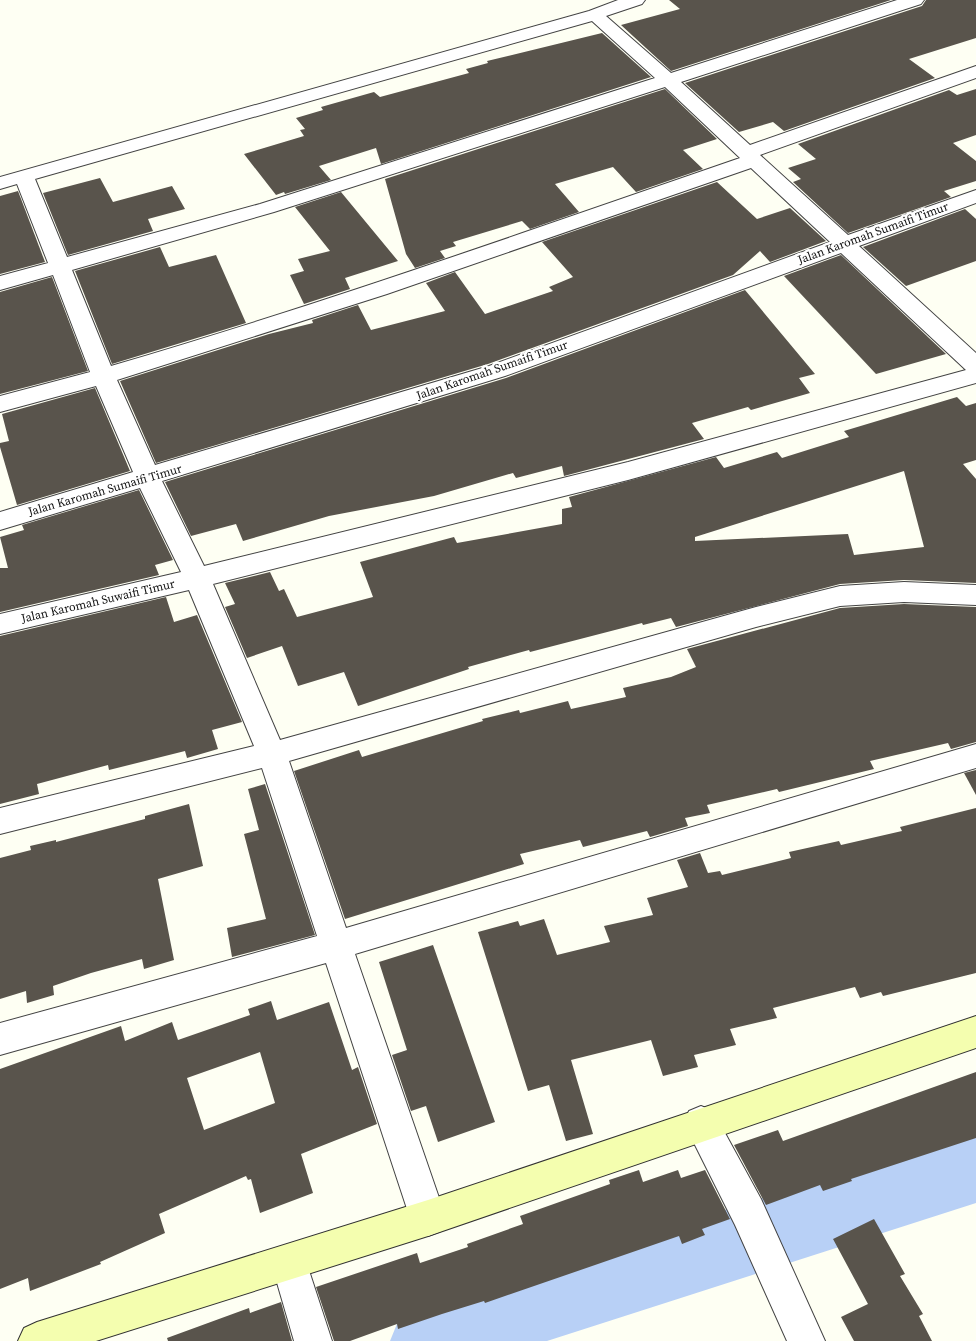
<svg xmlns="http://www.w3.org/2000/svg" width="976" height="1341" viewBox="0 0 976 1341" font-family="'Source Serif 4',serif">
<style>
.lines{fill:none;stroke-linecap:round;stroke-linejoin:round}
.river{fill:#b8d0f6;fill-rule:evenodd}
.building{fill:#59544c;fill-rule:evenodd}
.street-casing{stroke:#434343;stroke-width:2}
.secondary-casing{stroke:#323232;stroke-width:2}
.street{fill:#fff;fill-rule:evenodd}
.secondary{fill:#f4feaf;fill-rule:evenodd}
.labels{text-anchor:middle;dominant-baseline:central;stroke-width:5;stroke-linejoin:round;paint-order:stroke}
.street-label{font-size:12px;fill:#101010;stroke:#fff}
</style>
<rect width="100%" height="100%" fill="#fefff3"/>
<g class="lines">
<polygon class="river" points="976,1131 976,1203 547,1341 390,1341 401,1314 428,1303"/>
</g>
<g class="building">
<polygon points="669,0 891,0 671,71 621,25 680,9"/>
<polygon points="926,0 976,0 976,38 909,59 935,78 784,131 773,122 739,132 685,83 922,6"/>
<polygon points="602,33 651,77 381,164 376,148 319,166 331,180 285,194 284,192 276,195 244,154 304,136 300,130 305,129 296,118 323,110 321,107 374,92 380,97 469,73 466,69 488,63 487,61"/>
<polygon points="665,89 717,139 683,150 703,169 636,192 613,167 555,184 579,212 530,229 522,221 453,242 456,246 440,251 445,258 415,268 406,254 385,179"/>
<polygon points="976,89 976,135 953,143 976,161 976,181 944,191 951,197 848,233 793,182 801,179 788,168 816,159 798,144 949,90 957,95"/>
<polygon points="100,178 113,202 172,186 185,209 148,219 153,231 68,255 43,193"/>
<polygon points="717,182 757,219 790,208 826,241 770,262 760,251 733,275 488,364 156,463 120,381 269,334 313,323 312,320 358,305 371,330 445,311 426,283 455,272 485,314 553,291 549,287 573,277 542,242"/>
<polygon points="18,191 45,262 0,274 0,196"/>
<polygon points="341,192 398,261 345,278 350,289 304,304 290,275 304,271 298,259 330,251 295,207"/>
<polygon points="965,209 976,219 976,261 906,286 863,247"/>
<polygon points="160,247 169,267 216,255 246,323 112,364 75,271"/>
<polygon points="841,255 946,354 876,374 784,276"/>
<polygon points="52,277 88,371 0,394 0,292"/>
<polygon points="745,290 815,374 799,378 810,393 751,410 748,407 692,423 704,439 564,476 562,466 516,478 513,473 434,496 329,516 243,541 236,524 191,536 165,482 506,378"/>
<polygon points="95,388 130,471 17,505 0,447 0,443 9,441 2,414"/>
<path d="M957 397 966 406 976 403V460L963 464 976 479V583L904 580 840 584 676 627 671 618 643 625 642 623 530 652 529 650 468 667 469 669 358 706 344 672 298 686 282 646 247 658 225 607 235 604 225 583 270 572 279 591 284 589 297 617 373 597 360 562 454 537 457 543 562 524V509L572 507 569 497 716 457 724 468 777 452 782 458 849 437 844 431ZM904 471 924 547 854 555 848 534 695 541V537Z"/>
<polygon points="139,490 173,560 155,565 159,575 0,612 0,568 8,568 0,537 24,530 22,525"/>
<polygon points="166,597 174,622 197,615 242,722 212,730 218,749 187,758 185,751 109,770 108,765 37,784 39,794 0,804 0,636"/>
<polygon points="904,604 976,607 976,742 951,749 948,743 870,761 874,769 779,792 777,789 707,805 710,813 685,818 688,826 650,837 647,831 583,847 580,840 520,854 524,864 345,919 294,771 359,750 362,757 483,721 482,719 519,710 520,713 568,701 571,709 626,697 623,688 671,677 696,667 687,649 840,608"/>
<polygon points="976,770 976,795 964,773"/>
<polygon points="265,784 315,935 232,957 227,928 266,919 244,834 259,830 248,789"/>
<polygon points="189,804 203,866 158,879 174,960 144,969 142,959 91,973 53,986 54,995 27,1003 26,991 0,999 0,858 31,850 30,846 56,840 56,842 145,819 145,816"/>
<polygon points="976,808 976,973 883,996 881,992 860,998 855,987 773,1008 777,1018 730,1029 736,1045 694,1055 698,1067 663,1076 651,1040 571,1060 593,1134 566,1141 549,1085 528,1091 478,932 518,921 520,926 544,919 557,955 610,942 604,926 653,915 647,898 688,887 677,860 700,853 708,873 720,871 722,875 791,858 789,852 839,841 841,845 902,831 900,827"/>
<polygon points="433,945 495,1122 438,1142 426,1106 411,1111 392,1055 407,1050 379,962"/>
<path d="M271 1001 277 1020 329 1002 352 1070 358 1067 377 1124 301 1154 313 1193 260 1213 251 1179 248 1180 246 1176 159 1214 165 1233 100 1262 101 1264 30 1291 28 1278 0 1289V1069L121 1026 125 1041 172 1022 178 1040 250 1015 248 1009ZM260 1052 275 1103 204 1130 187 1078Z"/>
<polygon points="976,1072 976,1138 851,1179 852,1181 823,1191 820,1185 766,1205 734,1145 778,1130 783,1141"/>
<polygon points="639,1170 643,1182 678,1170 681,1178 705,1170 730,1219 702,1229 705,1235 682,1244 679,1236 485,1303 484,1301 442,1314 398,1329 397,1324 350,1341 334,1341 316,1287 417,1253 420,1263 468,1247 467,1244 523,1224 520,1216 610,1184 609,1180"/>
<polygon points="874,1219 905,1274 900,1276 923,1314 919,1316 932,1341 854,1341 841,1317 868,1304 833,1239"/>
<polygon points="281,1302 292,1341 168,1341 167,1338 249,1308 250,1313"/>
</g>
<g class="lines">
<g class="street-casing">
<g id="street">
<path d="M618 0H645L642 4 606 16 671 73 897 0H924L921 4 681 82 750 145 976 66V78L760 155 848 235 976 190V203L859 246 976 353V383L628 480 213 584 280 740 756 607 840 586 904 582 976 585V605L904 602 840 606 756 627 289 761 346 928 976 744V768L355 954 446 1218 441 1231 428 1236 415 1231 410 1218 326 963 0 1055V1023L317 936 262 768 0 834V808L254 746 189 590 0 634V614L181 572 140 488 0 530V512L133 472 96 386 0 412V396L90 372 53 275 0 290V276L48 263 17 184 0 189V177L589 11ZM592 21 655 78 260 204 67 257 35 179ZM665 87 740 158C531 230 323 304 111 366L72 270 274 212ZM751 168 830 242 489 366 155 465 117 380 387 294ZM841 253 966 370 628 462 204 566 162 481 505 376Z"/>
<polygon points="701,1106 713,1111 761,1199 825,1341 787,1341 735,1225 684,1123 689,1111"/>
<polygon points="289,1244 302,1249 332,1341 294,1341 271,1262 276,1249"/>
</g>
</g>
<g class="secondary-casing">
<polygon id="secondary" points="976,1016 976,1048 428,1236 96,1341 18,1341 24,1328 37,1322 428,1200"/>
</g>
<use href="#street" class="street"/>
<use href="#secondary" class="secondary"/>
</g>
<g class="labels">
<g class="street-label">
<text transform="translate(873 233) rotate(-20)">Jalan Karomah Sumaifi Timur</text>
<text transform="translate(492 370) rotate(-19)">Jalan Karomah Sumaifi Timur</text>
<text transform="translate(105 490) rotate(-16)">Jalan Karomah Sumaifi Timur</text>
<text transform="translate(98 601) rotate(-13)">Jalan Karomah Suwaifi Timur</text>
</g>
</g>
</svg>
